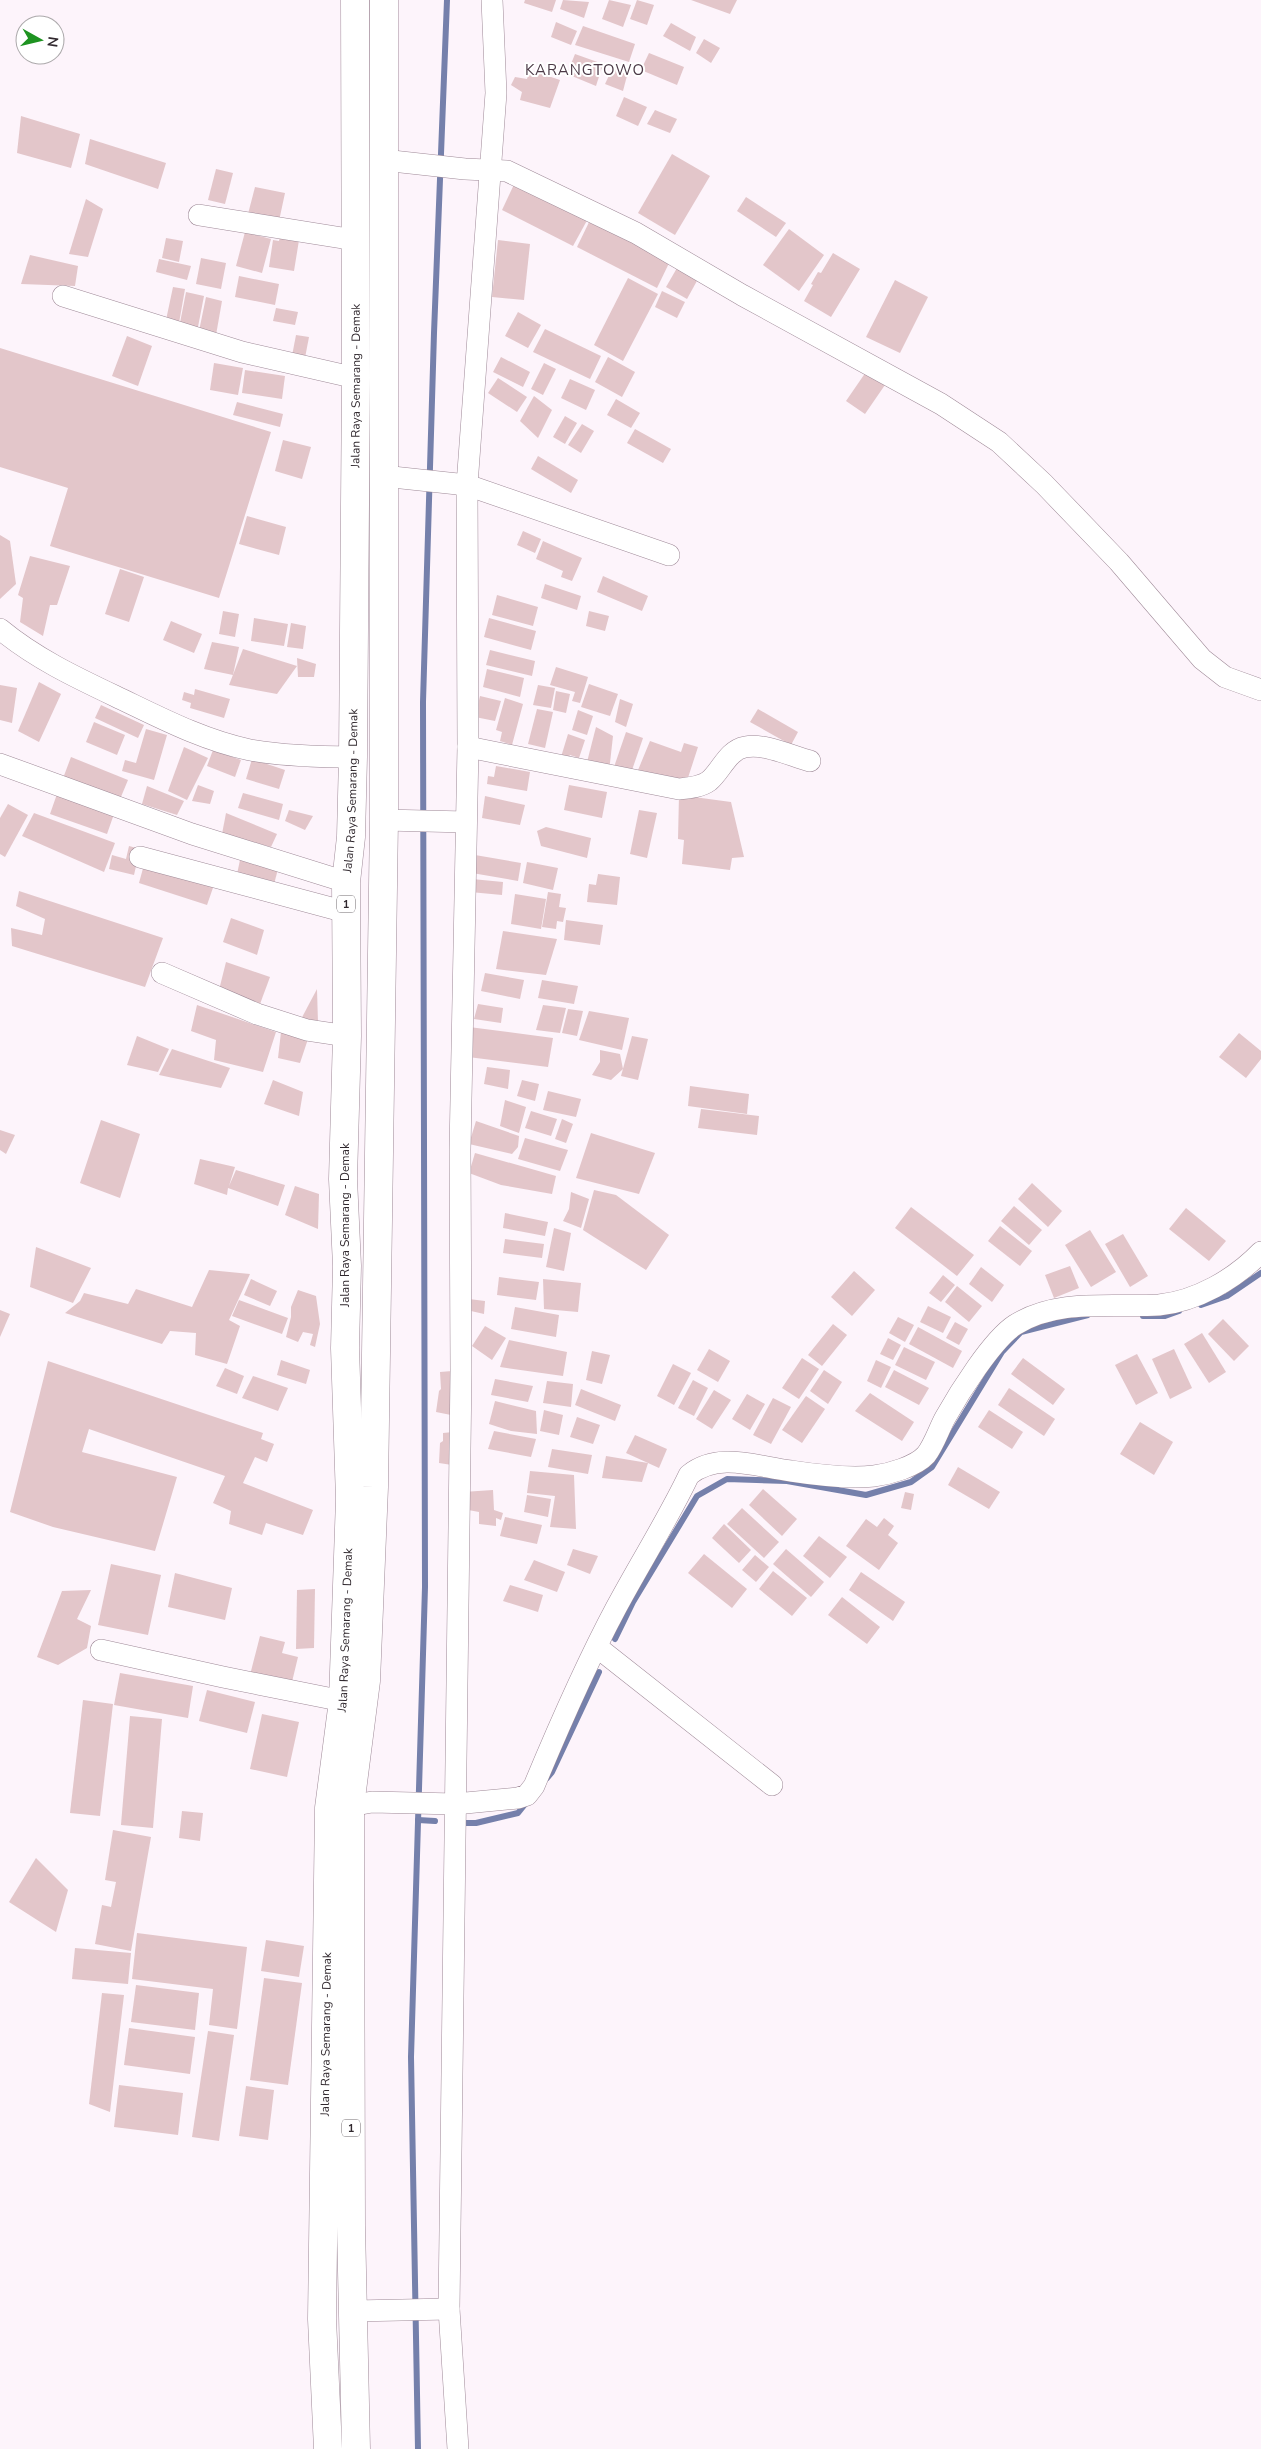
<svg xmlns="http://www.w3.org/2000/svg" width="1261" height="2449" viewBox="0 0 1261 2449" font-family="'Nunito Sans',sans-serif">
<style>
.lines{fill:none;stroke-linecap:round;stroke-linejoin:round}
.stream{stroke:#7580ab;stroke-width:6}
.building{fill:#e3c6ca}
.minor-casing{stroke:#9f8a98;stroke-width:22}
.highway-casing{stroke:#9f8a98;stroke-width:29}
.minor{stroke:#fff;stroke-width:21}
.highway{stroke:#fff;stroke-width:28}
.labels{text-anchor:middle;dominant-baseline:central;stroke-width:4;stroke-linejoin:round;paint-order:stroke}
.shield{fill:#fff;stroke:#6e686d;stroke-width:1}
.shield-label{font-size:11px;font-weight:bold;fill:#30282e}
.street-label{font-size:12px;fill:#30282e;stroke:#fff}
.quarter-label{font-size:15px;letter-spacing:1px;fill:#4c3a47;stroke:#fff}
</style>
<rect width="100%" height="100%" fill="#fdf4fb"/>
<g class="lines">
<g class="stream">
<polyline points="1201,1305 1227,1296 1261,1273"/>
<polyline points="1143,1316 1165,1316 1179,1311"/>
<polyline points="615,1639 633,1602 697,1496 727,1479 787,1481 866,1495 911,1482 932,1467 1002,1352 1021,1332 1088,1315"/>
<polyline points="547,1778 552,1772 599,1672"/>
<polyline points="418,1820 435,1821"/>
<polyline points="465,1823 476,1823 518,1813 526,1803"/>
<polyline points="418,2449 411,2057 425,1587 423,702 434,333 447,0"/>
</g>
</g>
<g class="building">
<polygon points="525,0 556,0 552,12 524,3"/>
<polygon points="563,0 589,2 584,18 560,9"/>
<polygon points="609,0 631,5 623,27 602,19"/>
<polygon points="637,0 654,5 647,25 630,19"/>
<polygon points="691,0 737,0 730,14"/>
<polygon points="556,22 577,31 571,45 551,37"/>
<polygon points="671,23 696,37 690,51 663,36"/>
<polygon points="583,26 635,44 629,62 575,45"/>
<polygon points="704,39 720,48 711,63 696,53"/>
<polygon points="649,53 684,67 677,85 641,70"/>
<polygon points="575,54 603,64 596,86 567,74"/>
<polygon points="613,67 628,72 623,91 605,84"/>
<polygon points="530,70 560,80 550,108 520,100 522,92 511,85 515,77 527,79"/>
<polygon points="624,97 647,107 638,126 616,116"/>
<polygon points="655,110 677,119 670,133 647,124"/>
<polygon points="21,116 80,134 71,168 17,153"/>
<polygon points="90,139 166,163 158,189 85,164"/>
<polygon points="672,154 710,176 675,235 638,213"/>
<polygon points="216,169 233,173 225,204 208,200"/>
<polygon points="517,178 590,215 573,246 502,210"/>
<polygon points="255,187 285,193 279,221 248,214"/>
<polygon points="746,197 786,223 776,237 737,211"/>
<polygon points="86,199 103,209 88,257 69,254"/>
<polygon points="592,216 672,257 657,288 577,247"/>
<polygon points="789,229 824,255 799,291 763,265"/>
<polygon points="281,231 300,234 294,271 269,267 273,240 279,241"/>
<polygon points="245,232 271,239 262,273 236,266"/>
<polygon points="166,238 183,241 179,262 162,258"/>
<polygon points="498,240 530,244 524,300 492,297"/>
<polygon points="833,253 860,269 831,317 804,301 813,285 811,284 818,272 821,273"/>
<polygon points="30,255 78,266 75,286 21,284"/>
<polygon points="201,258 226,263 221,289 196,284"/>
<polygon points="159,259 191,266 187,280 156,272"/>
<polygon points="677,268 698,279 687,299 666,287"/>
<polygon points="239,276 279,284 275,305 235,297"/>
<polygon points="628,278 658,294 623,361 594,345"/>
<polygon points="895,280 928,297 900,353 866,337"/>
<polygon points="173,287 185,289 179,323 166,320"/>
<polygon points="662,291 685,302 677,318 655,307"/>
<polygon points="186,292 204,296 197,332 179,328"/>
<polygon points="206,297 222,301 216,335 199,331"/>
<polygon points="276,308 298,312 295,325 273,321"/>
<polygon points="518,312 541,325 528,348 505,336"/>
<polygon points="545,329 601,356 590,379 533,352"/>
<polygon points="296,335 309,337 304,363 291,361"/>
<polygon points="127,336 152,346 138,386 112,376"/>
<polygon points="0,348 271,432 219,598 50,546 68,488 0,467"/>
<polygon points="501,357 530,372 523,387 493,372"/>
<polygon points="608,357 635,372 622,397 595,382"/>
<polygon points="214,363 243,368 238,395 210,390"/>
<polygon points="544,363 556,369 543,395 531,389"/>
<polygon points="868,369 887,382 865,414 846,401"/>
<polygon points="245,370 285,376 282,399 242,393"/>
<polygon points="498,378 527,397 517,412 488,393"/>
<polygon points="570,379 595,390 586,410 561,398"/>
<polygon points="534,396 552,410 538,438 520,421"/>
<polygon points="616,399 640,413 631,428 607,415"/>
<polygon points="237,402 283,414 280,427 233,415"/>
<polygon points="565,416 577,423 565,444 553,437"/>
<polygon points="582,424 594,431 581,453 568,445"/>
<polygon points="635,429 671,449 663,463 627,443"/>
<polygon points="283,440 311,447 302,479 275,471"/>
<polygon points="538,456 578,480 571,493 531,469"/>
<polygon points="247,516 286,527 279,555 239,544"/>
<polygon points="523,531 541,539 535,553 517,545"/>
<polygon points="0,535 10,541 16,584 0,599"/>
<polygon points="543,541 582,558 572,581 561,577 563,571 536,559"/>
<polygon points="30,556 70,566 57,605 50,605 43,636 20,622 23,598 18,595"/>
<polygon points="120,569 144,577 129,622 105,614"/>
<polygon points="603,576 648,596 642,611 597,592"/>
<polygon points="545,584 581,596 577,610 541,598"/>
<polygon points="497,595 538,607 533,626 492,615"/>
<polygon points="223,611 239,614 235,637 219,634"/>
<polygon points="589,611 609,616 605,631 586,626"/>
<polygon points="254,618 288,624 284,646 251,641"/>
<polygon points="489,618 536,631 531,650 484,637"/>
<polygon points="171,621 202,634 194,653 163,640"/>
<polygon points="291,623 306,626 303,649 287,647"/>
<polygon points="212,642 239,647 233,675 204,669"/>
<polygon points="243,649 297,666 277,694 229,685"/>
<polygon points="490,650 535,661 532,676 486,665"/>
<polygon points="297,658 316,664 314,677 298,677"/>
<polygon points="556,667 588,677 580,703 572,701 575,692 550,685"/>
<polygon points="487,669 524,678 520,697 483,687"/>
<polygon points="39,682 61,694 39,742 18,731"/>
<polygon points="589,684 618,694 610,716 581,707"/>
<polygon points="0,685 17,688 12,723 0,720"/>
<polygon points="538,685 555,688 551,708 533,705"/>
<polygon points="195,689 230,699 224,718 190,708 191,703 182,700 184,692 194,695"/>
<polygon points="556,691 570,694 566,713 553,710"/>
<polygon points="480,696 501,701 495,721 475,717"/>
<polygon points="505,698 523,704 512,745 500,741 502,732 496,730"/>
<polygon points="620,699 633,704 626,727 615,722"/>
<polygon points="101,705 144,725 138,738 95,718"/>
<polygon points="537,709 553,712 545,748 528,744"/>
<polygon points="758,709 798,732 791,745 750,722"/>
<polygon points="578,710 593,716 587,735 572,730"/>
<polygon points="94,722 125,735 117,755 86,742"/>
<polygon points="596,727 613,736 609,772 586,766"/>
<polygon points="146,729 167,735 154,780 122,771 125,760 136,763"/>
<polygon points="626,732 643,738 631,773 614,767"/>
<polygon points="568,734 585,740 579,758 570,755 568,759 561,757"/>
<polygon points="650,741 681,752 684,743 698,747 685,787 636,775"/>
<polygon points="184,747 208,758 187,800 168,791"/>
<polygon points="213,750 241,760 235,777 207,766"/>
<polygon points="71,757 128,780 118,804 62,781"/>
<polygon points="252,759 285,770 279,789 246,779"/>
<polygon points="496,766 530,772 527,791 487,784 488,776 494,777"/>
<polygon points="198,785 214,791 210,804 192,801"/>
<polygon points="569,785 607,792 602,818 564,810"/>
<polygon points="147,786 184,801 177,815 142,804"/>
<polygon points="243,793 283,804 279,820 238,808"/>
<polygon points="57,794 114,814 107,834 50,814"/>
<polygon points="679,795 731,802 744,857 732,858 730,870 682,864 684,840 678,839"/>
<polygon points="485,796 525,805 520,825 482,818"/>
<polygon points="8,804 28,815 5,857 0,854 0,818"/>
<polygon points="289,810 313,816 305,830 285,821"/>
<polygon points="639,810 657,813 647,858 630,854"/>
<polygon points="34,813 115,843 104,872 22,836"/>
<polygon points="226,813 277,834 271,847 222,834"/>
<polygon points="546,827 591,838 587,858 541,846 537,831"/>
<polygon points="129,846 140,849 134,875 109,869 112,855 126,859"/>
<polygon points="475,855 521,863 518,881 472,873"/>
<polygon points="240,860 278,869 273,888 236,879"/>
<polygon points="145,861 215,882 207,905 139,883"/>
<polygon points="527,862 558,868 553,890 523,883"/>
<polygon points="598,874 620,877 617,905 587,902 589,884 596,885"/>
<polygon points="472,879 503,882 502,895 470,892"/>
<polygon points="19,891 163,938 145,987 12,946 11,928 42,935 45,919 16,906"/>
<polygon points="548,892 561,894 559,907 566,908 563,922 557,921 556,929 542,927"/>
<polygon points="515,894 546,899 541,929 511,924"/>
<polygon points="231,918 264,930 257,955 223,942"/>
<polygon points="566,920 603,925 600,945 564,940"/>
<polygon points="503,931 557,939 546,975 496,969"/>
<polygon points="226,962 270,977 260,1004 219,990"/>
<polygon points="485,973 524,980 520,999 481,991"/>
<polygon points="542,980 578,986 574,1004 538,998"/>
<polygon points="317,989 318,1023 299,1023"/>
<polygon points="478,1004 503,1008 501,1023 474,1019"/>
<polygon points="197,1005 276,1032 263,1072 214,1060 216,1040 191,1031"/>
<polygon points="543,1005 566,1008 560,1033 536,1030"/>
<polygon points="568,1009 583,1011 577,1036 562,1033"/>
<polygon points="589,1011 629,1018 622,1050 579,1040"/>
<polygon points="469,1027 553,1038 548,1067 468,1057"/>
<polygon points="281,1032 308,1039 300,1063 278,1058"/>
<polygon points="1239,1033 1261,1051 1261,1059 1246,1078 1219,1057"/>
<polygon points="137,1036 169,1049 158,1072 127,1065"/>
<polygon points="632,1036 648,1039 638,1080 621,1076"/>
<polygon points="172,1049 230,1068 221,1088 159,1075"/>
<polygon points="600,1050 620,1054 623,1069 611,1080 592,1075 600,1062"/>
<polygon points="487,1067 510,1070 508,1089 484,1084"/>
<polygon points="273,1080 303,1092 299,1116 264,1104"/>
<polygon points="522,1080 539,1084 535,1101 517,1096"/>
<polygon points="690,1086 749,1094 747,1114 688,1106"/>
<polygon points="548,1091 581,1099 576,1117 543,1110"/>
<polygon points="505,1100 526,1107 519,1133 500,1126"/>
<polygon points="701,1109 759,1116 757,1135 698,1128"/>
<polygon points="531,1111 557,1119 551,1136 525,1128"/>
<polygon points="562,1119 573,1124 566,1143 555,1139"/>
<polygon points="101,1120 140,1134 120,1198 80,1183"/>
<polygon points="476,1121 519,1136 518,1147 512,1154 469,1144"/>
<polygon points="0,1130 15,1135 6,1154 0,1150"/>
<polygon points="591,1133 655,1153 639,1194 576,1178"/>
<polygon points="525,1138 568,1150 560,1171 518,1159"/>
<polygon points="475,1153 556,1176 552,1194 501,1185 469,1173"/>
<polygon points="200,1159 235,1167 229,1186 236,1170 285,1185 278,1206 228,1188 227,1195 194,1184"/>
<polygon points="1032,1183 1062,1211 1048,1227 1018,1199"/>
<polygon points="295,1186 319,1194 318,1229 285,1215"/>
<polygon points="594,1190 616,1195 669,1235 646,1270 583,1230"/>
<polygon points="571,1192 589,1199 581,1228 563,1221 569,1209"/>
<polygon points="1014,1206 1042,1230 1029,1245 1001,1221"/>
<polygon points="911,1207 974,1255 957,1276 895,1228"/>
<polygon points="1186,1208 1226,1241 1209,1261 1169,1229"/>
<polygon points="505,1213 548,1222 545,1236 503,1228"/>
<polygon points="1000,1226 1032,1251 1020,1266 988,1241"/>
<polygon points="554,1228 571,1233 564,1271 546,1267"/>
<polygon points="1090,1230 1116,1272 1091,1287 1065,1245"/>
<polygon points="1123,1234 1148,1276 1130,1287 1105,1244"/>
<polygon points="505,1239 544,1244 542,1258 503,1253"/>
<polygon points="36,1247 91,1268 73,1303 30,1287"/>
<polygon points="1070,1266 1079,1288 1054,1298 1045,1275"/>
<polygon points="981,1267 1004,1285 992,1302 969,1284"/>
<polygon points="209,1270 250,1274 229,1320 240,1326 227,1364 195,1355 196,1333 170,1331 162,1344 65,1313 80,1301 84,1293 128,1304 136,1289 192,1307"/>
<polygon points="854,1271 875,1290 852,1316 831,1297"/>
<polygon points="943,1275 955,1285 941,1302 929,1293"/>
<polygon points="499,1277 539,1282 536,1300 497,1295"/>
<polygon points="251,1279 277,1291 270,1306 244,1295"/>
<polygon points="543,1279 581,1283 578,1312 544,1309"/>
<polygon points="957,1286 982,1306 969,1322 945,1302"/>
<polygon points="298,1290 316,1296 320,1324 315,1347 310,1345 313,1334 303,1332 298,1342 286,1337 291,1317 291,1307"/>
<polygon points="469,1299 485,1301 484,1314 471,1311"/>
<polygon points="239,1300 288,1318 282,1334 232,1316"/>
<polygon points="928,1306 951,1317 943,1333 920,1322"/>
<polygon points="515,1307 559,1315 556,1337 511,1329"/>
<polygon points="0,1310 10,1314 0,1337"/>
<polygon points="898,1317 914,1325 905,1342 889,1333"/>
<polygon points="1223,1319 1249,1346 1234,1361 1208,1334"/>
<polygon points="955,1322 968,1329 959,1345 946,1338"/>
<polygon points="833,1324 847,1335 822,1366 808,1355"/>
<polygon points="485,1326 506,1338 492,1360 472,1346"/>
<polygon points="918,1327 962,1351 953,1368 909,1344"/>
<polygon points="1202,1333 1226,1372 1209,1383 1184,1344"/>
<polygon points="888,1338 901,1345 893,1360 880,1354"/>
<polygon points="509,1340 567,1352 563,1376 500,1367"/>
<polygon points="904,1347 935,1362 926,1380 895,1365"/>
<polygon points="709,1349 730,1361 718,1382 697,1370"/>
<polygon points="1174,1349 1192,1388 1170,1399 1152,1359"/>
<polygon points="592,1351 610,1355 602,1384 586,1380"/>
<polygon points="1137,1354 1158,1393 1136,1405 1115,1365"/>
<polygon points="802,1358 819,1369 799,1399 782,1388"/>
<polygon points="1023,1358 1065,1389 1053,1405 1011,1374"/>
<polygon points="281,1360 310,1370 306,1384 277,1375"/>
<polygon points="876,1360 891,1367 881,1388 867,1381"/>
<polygon points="48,1361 263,1433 261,1439 274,1444 267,1462 255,1457 243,1483 313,1510 303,1535 266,1523 262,1535 229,1524 231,1511 213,1503 225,1476 89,1429 82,1452 177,1477 155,1551 53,1527 10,1512"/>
<polygon points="673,1364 691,1373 674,1405 657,1396"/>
<polygon points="225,1368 244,1376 237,1394 216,1386"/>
<polygon points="824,1370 842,1382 828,1404 810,1391"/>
<polygon points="894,1370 929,1388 919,1405 885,1387"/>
<polygon points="452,1371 451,1415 436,1412 439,1391 441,1389 440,1372"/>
<polygon points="253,1376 288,1388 278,1411 242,1398"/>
<polygon points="495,1379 533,1386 528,1402 491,1395"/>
<polygon points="693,1380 708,1388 694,1416 678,1408"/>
<polygon points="547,1381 573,1384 571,1407 543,1403"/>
<polygon points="1009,1388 1055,1419 1044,1436 998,1405"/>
<polygon points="581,1389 621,1405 615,1421 575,1405"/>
<polygon points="714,1390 731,1400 712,1429 696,1419"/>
<polygon points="870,1393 914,1422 902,1441 855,1411"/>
<polygon points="747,1394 765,1404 750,1430 732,1419"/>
<polygon points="806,1396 825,1409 802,1443 782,1430"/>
<polygon points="773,1398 791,1407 771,1444 753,1435"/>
<polygon points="495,1401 536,1411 537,1434 511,1431 489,1424"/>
<polygon points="544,1410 563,1415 559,1435 540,1431"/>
<polygon points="989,1410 1023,1432 1012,1449 978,1427"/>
<polygon points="577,1417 600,1425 593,1444 570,1437"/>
<polygon points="1140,1422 1173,1442 1154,1475 1120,1454"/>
<polygon points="494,1431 536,1439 531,1457 488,1449"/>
<polygon points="453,1432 452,1465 439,1463 440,1443 443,1441 443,1433"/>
<polygon points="635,1435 667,1449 659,1468 626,1453"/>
<polygon points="552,1449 592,1455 588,1474 548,1467"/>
<polygon points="606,1456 648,1463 642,1482 602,1478"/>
<polygon points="958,1467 1000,1492 989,1509 948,1485"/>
<polygon points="530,1471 574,1475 576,1529 550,1527 555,1496 527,1493"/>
<polygon points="763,1489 797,1519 782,1536 749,1505"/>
<polygon points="493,1490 494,1510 503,1513 501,1520 496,1518 496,1526 479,1524 479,1512 463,1509 463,1492"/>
<polygon points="905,1492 914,1494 911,1510 901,1508"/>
<polygon points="527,1495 551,1499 548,1517 524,1512"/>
<polygon points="742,1508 779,1542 764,1558 727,1524"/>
<polygon points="505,1517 542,1525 537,1544 500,1536"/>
<polygon points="884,1518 894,1526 888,1535 898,1543 879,1570 846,1546 866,1519 877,1527"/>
<polygon points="724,1524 751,1550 739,1563 712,1538"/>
<polygon points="819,1536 847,1557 830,1578 803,1556"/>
<polygon points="573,1549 598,1556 590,1574 567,1565"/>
<polygon points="786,1549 824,1582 811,1597 773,1564"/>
<polygon points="704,1554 747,1589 732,1608 688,1573"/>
<polygon points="755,1555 769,1567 756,1582 742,1570"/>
<polygon points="534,1560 565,1572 557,1592 524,1580"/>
<polygon points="111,1564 161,1575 148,1635 98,1625"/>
<polygon points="773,1571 807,1598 792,1616 759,1589"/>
<polygon points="861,1572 905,1602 893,1621 849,1590"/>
<polygon points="175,1573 232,1588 225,1620 168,1607"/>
<polygon points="510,1585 543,1595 538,1612 503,1601"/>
<polygon points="315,1589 314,1648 296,1649 297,1590"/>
<polygon points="91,1590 77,1619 91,1626 87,1648 58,1665 37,1657 62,1591"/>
<polygon points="842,1597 880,1627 867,1644 828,1615"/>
<polygon points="260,1636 285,1642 282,1653 298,1657 291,1686 250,1675"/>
<polygon points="120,1673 193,1686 188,1718 114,1705"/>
<polygon points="207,1690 255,1702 247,1733 199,1721"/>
<polygon points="83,1700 113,1704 100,1816 70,1813"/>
<polygon points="262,1714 299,1722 287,1777 250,1769"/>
<polygon points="130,1716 162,1719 153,1828 121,1825"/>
<polygon points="182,1811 203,1813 200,1841 179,1838"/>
<polygon points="113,1830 151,1837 131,1951 95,1944 102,1905 111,1907 116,1882 105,1880"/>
<polygon points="36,1858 68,1890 56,1932 9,1902"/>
<polygon points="137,1933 247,1947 237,2029 209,2025 213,1989 132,1979"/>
<polygon points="266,1940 304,1946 299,1977 261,1971"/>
<polygon points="75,1948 131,1953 128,1984 72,1979"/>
<polygon points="264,1978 302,1983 288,2085 250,2080"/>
<polygon points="136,1985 199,1993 195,2030 131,2022"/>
<polygon points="102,1993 124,1995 110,2112 89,2104"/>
<polygon points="129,2028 195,2037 190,2074 124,2065"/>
<polygon points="208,2031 234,2035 219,2141 192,2137"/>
<polygon points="119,2085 183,2093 178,2135 114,2127"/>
<polygon points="246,2086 274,2090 268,2140 239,2136"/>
</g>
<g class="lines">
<g class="minor-casing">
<g id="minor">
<polyline points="383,160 465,169 507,171 636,233 742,295 941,404 999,442 1044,484 1119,562 1202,659 1225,677 1261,690"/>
<polyline points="199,215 355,240"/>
<polyline points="63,296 242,352 356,378"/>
<polyline points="383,476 467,485 669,555"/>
<path d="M0 629C35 658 75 677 115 696 159 717 202 740 250 750 284 756 318 757 353 757"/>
<path d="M468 747 679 789C689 788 701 787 709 781 721 771 728 750 745 747 765 743 791 756 810 761"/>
<polyline points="0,764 192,834 346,882"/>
<polyline points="384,820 466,822"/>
<polyline points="140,857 346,912"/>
<polyline points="162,973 257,1014 307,1030 347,1036"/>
<polyline points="597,1647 772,1785"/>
<polyline points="101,1650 223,1677 343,1701"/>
<path d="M350 1806 372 1802 455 1804 518 1798 527 1795 534 1786C559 1726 585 1666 616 1608 640 1563 667 1521 689 1475 719 1451 757 1467 791 1471 817 1475 847 1479 874 1476 889 1474 915 1467 926 1455 934 1445 939 1429 945 1418 959 1393 992 1340 1015 1325 1058 1298 1111 1308 1159 1305 1197 1301 1235 1279 1261 1252"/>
<polyline points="354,2311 449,2309"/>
<polyline points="458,2449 449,2309 461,1371 460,1150 468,747 467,485 496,93 492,0"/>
</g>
</g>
<g class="highway-casing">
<g id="highway">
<path id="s1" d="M328 2449 322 2319 329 1808 343 1701 350 1499 345 1348 347 1266 343 1179 347 1036 346 882 351 837 353 757 356 378 355 0"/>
<polyline points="356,2449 351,2226 350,1806 366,1681 374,1487 384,820 384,0"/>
</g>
</g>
<use href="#minor" class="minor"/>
<use href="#highway" class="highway"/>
</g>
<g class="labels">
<g class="shield">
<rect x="337" y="895.5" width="18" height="17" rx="4"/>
<rect x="342" y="2119.5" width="18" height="17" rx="4"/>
</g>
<g class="shield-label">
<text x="346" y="904">1</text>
<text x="351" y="2128">1</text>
</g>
<g class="street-label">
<text stroke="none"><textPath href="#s1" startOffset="2065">Jalan Raya Semarang - Demak</textPath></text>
<text stroke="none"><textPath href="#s1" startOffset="1660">Jalan Raya Semarang - Demak</textPath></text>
<text transform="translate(345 1225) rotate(-90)">Jalan Raya Semarang - Demak</text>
<text stroke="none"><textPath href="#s1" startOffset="820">Jalan Raya Semarang - Demak</textPath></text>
<text stroke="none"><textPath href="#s1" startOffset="415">Jalan Raya Semarang - Demak</textPath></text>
</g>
<g class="quarter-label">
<text x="585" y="70">KARANGTOWO</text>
</g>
</g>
<g transform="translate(40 40) rotate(98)"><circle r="24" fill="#ffffff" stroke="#aca9ab"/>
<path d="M0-4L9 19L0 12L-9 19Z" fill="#1e9321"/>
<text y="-8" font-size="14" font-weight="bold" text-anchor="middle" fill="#30282e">N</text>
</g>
</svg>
